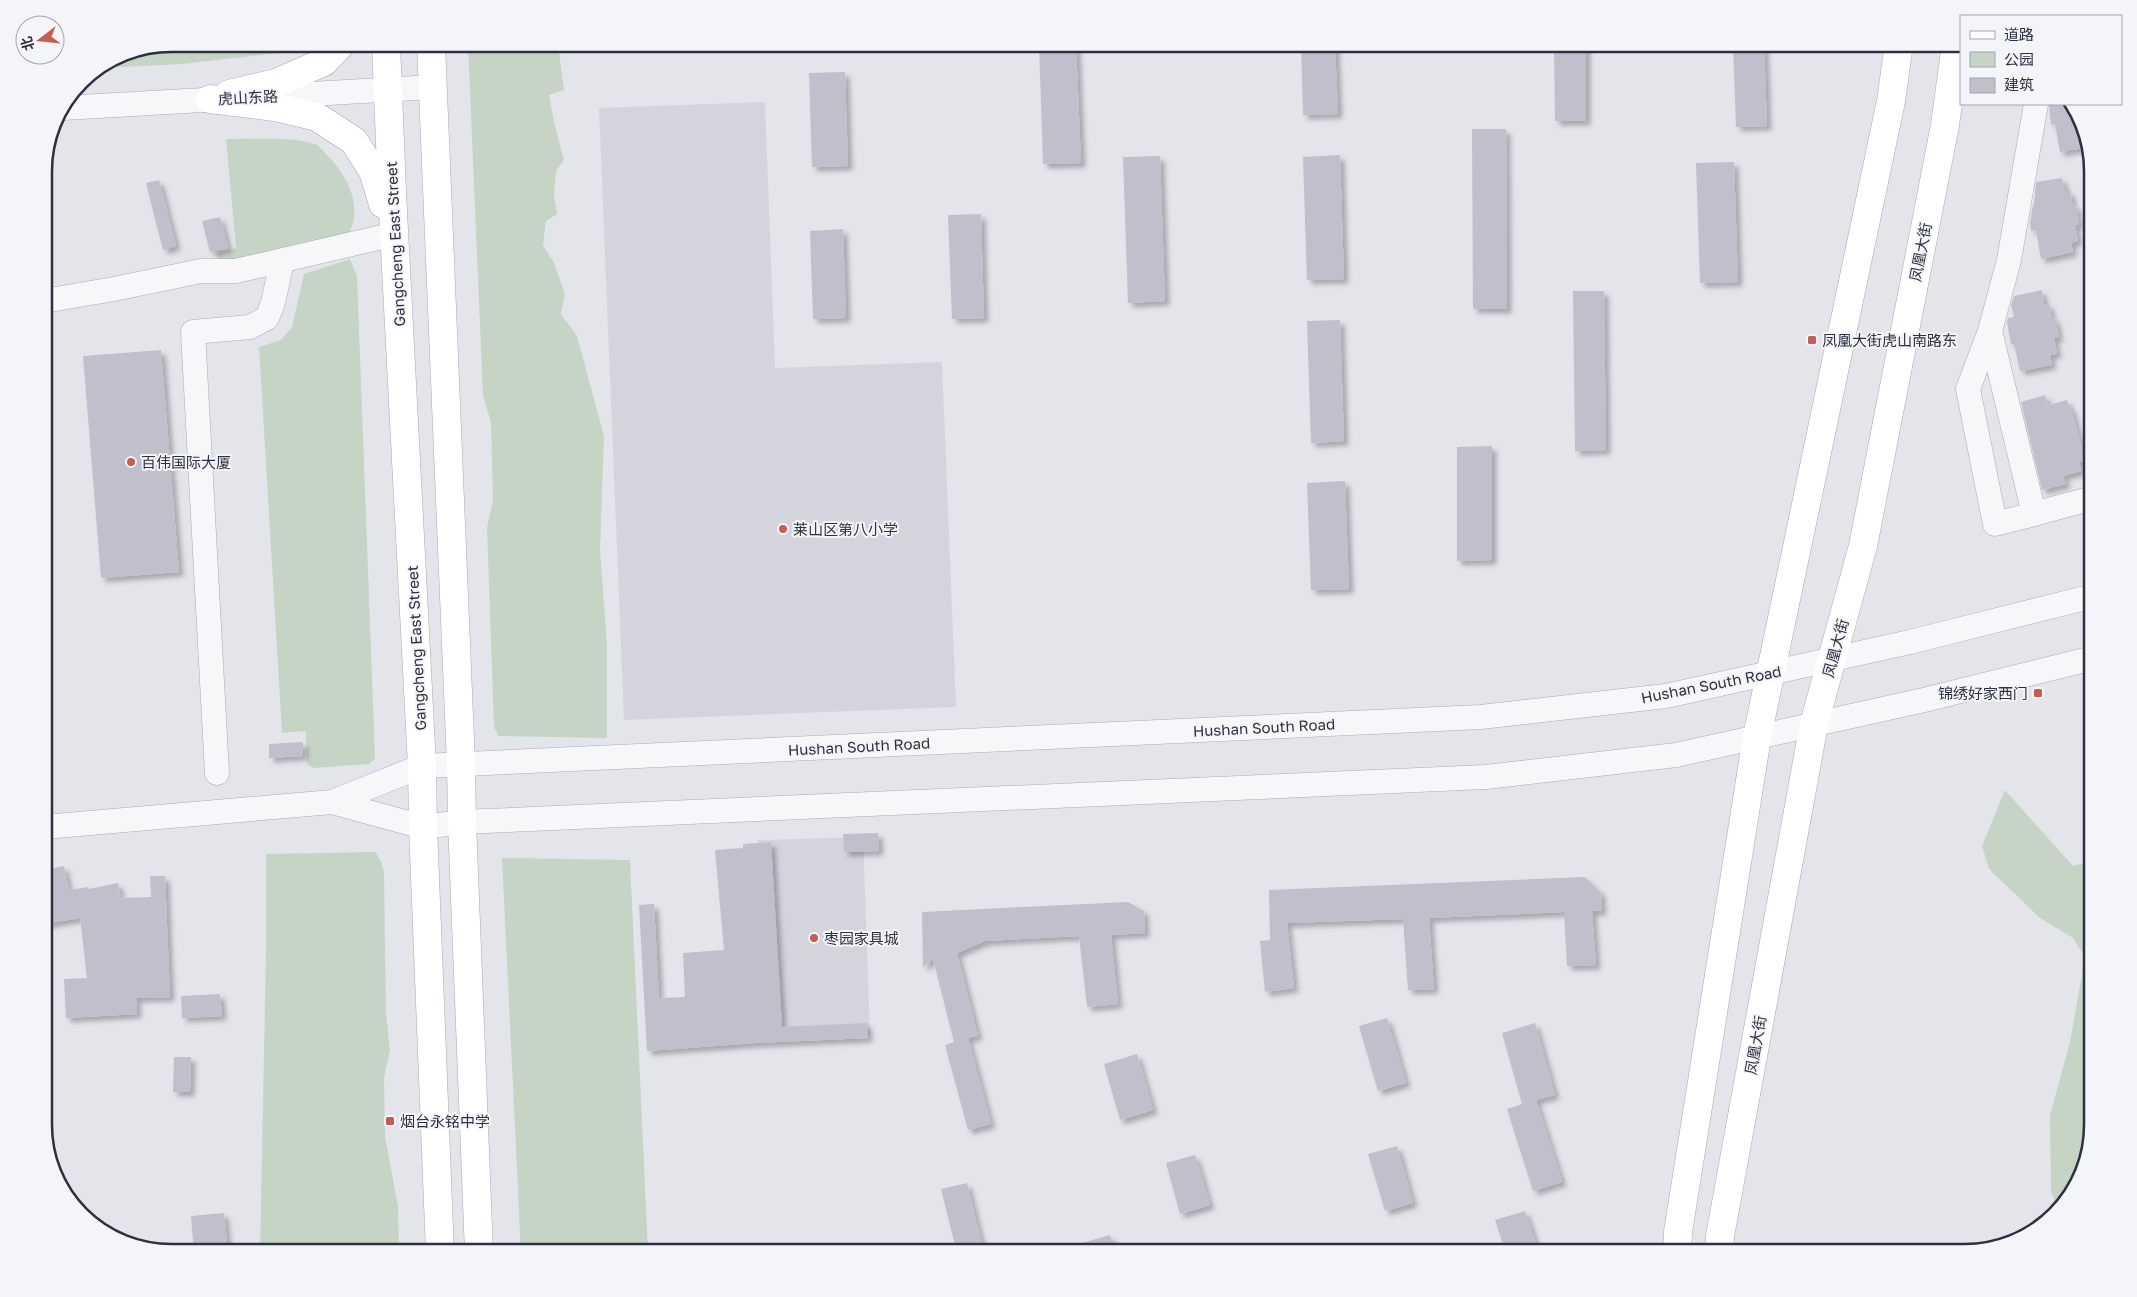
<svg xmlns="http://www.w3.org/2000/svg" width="2137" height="1297" viewBox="0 0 2137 1297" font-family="'Golos Text','Noto Sans SC',sans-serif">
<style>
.built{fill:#d3d4dd}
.green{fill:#c6d4c6}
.building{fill:#bfc0cb;filter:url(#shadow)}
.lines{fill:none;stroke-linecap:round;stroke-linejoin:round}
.minor-casing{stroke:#a9abb5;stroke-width:25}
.major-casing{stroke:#a4a7b6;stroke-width:29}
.minor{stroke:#f7f7fa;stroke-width:24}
.major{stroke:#fff;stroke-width:28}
.poi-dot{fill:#c65e54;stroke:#f4f5f8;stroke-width:2}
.labels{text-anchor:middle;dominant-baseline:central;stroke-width:4;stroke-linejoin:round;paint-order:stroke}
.street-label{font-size:15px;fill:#2d3043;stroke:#f4f5f8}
.poi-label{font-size:15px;fill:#2d3043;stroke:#f4f5f8;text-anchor:start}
.rim{fill:none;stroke:#2d3043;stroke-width:2.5}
</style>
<defs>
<filter id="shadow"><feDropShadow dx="4.5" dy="4.5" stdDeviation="2.5" flood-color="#0004"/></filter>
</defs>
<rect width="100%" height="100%" fill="#e4e5eb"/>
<g class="built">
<polygon points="765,102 775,368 942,362 956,707 624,720 599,108"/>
<polygon points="863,837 870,1036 765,1039 758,840"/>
</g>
<g class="green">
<polygon points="172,44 191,44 196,52 240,44 302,44 288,52 182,64 100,68 123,53"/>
<polygon points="468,44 558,44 564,90 549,95 554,122 564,160 556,171 554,194 557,214 546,221 543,245 554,263 565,294 561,314 577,336 604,436 600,550 607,645 607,738 498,736 494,727 487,528 493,501 491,423 483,395"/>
<path d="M226 139C252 139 290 136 315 144 320 146 325 153 329 157 348 177 363 207 349 233L220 268 217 254 236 248Z"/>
<polygon points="350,259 357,276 375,758 369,764 313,768 307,764 306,731 282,733 259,347 281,340 292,327 304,274"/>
<polygon points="2005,790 2073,866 2093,860 2093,1126 2076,1190 2058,1208 2051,1192 2050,1115 2070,1042 2085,957 2073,938 2040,918 1989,869 1982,846"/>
<polygon points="375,852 381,861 384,872 386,1014 390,1050 384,1078 385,1137 398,1206 399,1253 260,1253 266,952 266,854"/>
<polygon points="502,858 630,860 648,1253 521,1253"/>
</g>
<g class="building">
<polygon points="1039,44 1076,44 1081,163 1043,164"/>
<polygon points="1301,44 1335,44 1338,114 1303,115"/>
<polygon points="1554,44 1586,44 1586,121 1555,121"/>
<polygon points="1733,44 1764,44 1767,126 1736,127"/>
<polygon points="845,72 848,166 812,167 809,73"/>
<polygon points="2049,104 2072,104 2076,107 2088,147 2060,152 2055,124 2051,125"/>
<polygon points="1472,129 1506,129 1507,309 1473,309"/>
<polygon points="1340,155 1344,279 1307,280 1303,157"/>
<polygon points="1160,156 1165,301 1128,303 1123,157"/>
<polygon points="1734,162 1738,282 1700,283 1696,163"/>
<polygon points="2062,178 2065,191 2070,191 2073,206 2076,205 2079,225 2075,225 2078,241 2071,243 2073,252 2041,259 2036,230 2031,231 2030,222 2033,205 2034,204 2036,182"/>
<polygon points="159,180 176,246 163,250 146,183"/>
<polygon points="981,214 984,318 952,319 948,215"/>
<polygon points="220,217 228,248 210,252 202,221"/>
<polygon points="843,229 846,318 813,319 810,231"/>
<polygon points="2042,290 2044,304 2049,304 2052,319 2055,318 2059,337 2054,338 2057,354 2050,355 2052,365 2020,371 2014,344 2011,344 2007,322 2008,318 2014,317 2011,305 2014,296"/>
<polygon points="1573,291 1604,291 1606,450 1575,451"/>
<polygon points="1340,320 1344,441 1311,443 1307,321"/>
<polygon points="161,350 179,572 101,578 83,356"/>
<polygon points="2045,395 2048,405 2067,400 2069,407 2071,407 2085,461 2079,462 2081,471 2063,476 2066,484 2042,490 2021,402"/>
<polygon points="1492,446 1492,560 1457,561 1457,447"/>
<polygon points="1345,481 1349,589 1311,590 1307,483"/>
<polygon points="303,742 303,756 269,758 269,744"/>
<polygon points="878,833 879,851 844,852 843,834"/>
<polygon points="771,842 782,1027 867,1023 868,1038 755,1043 647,1051 639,905 654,904 659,998 685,997 683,953 724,950 715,850 743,848 743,844"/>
<polygon points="64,866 69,890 88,887 89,889 118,883 121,898 151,897 150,876 165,876 170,997 136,998 137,1014 66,1018 64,979 87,978 80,918 44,924 44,870"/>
<polygon points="1585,877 1601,893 1602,911 1592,911 1596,965 1567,966 1564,912 1429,918 1434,989 1408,990 1403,919 1287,923 1294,988 1265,992 1260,941 1270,940 1269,890"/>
<polygon points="1128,902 1144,911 1145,933 1111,935 1118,1004 1087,1007 1079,936 985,941 957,953 978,1036 968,1038 991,1124 968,1130 945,1045 954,1042 933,959 923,967 922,912"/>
<polygon points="220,994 222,1016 182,1018 181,996"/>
<polygon points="1387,1018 1406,1083 1378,1091 1359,1026"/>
<polygon points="1535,1023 1555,1095 1536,1100 1562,1182 1533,1191 1507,1109 1522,1104 1502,1033"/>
<polygon points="1137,1054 1153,1110 1120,1120 1104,1064"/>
<polygon points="174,1057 191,1057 190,1092 173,1092"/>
<polygon points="1397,1146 1413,1203 1385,1211 1368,1154"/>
<polygon points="1195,1155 1210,1205 1180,1214 1166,1163"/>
<polygon points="967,1183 984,1253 957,1253 941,1189"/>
<polygon points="1525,1211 1539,1253 1506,1253 1495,1220"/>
<polygon points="224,1213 228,1253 194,1253 191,1216"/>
<polygon points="1110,1235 1116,1253 1061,1253 1061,1249"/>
</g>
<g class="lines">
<g class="minor-casing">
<g id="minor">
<polyline points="63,108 433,87"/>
<polyline points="44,301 114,289 201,271 236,271 395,234"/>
<polyline points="1990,331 2034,514 1995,524 1968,389 1990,331 2009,260 2036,104"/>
<polyline points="2034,514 2093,498"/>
<polyline points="217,773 193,332 250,327 267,318 273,303 282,261"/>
<polyline points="332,802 422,766 1481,717 1666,696 1910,642 2093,596"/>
<polyline points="44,827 332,802 423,827 462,822 1486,777 1676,755 1924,700 2093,658"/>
</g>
</g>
<g class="major-casing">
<g id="major">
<polyline points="386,44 392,192 422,766 423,827 440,1253"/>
<polyline points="431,44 461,764 462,822 479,1253"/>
<polyline points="229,94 276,83 324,62 341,44"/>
<polyline points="210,99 275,107 317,117 354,141 373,171 383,204"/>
<polyline points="1677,1253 1678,1232 1757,737 1891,101 1899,44"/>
<polyline points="1719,1253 1720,1236 1814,724 1863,546 1945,125 1956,44"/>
</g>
</g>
<use href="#minor" class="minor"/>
<use href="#major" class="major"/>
</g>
<g class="poi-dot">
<rect x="1807" y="335" width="10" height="10" rx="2.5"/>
<circle cx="131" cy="462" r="5"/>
<circle cx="783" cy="529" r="5"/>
<rect x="2033" y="688" width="10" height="10" rx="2.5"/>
<circle cx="814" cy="938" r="5"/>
<rect x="385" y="1116" width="10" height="10" rx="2.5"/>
</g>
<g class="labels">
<g class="street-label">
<text transform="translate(248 97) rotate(-3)">虎山东路</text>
<text transform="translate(395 244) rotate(-93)">Gangcheng East Street</text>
<text transform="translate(1920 252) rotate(-79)">凤凰大街</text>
<text transform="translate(416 648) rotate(-93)">Gangcheng East Street</text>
<text transform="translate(1835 648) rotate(-75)">凤凰大街</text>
<text transform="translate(1711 684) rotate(-11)">Hushan South Road</text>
<text transform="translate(1264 727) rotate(-3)">Hushan South Road</text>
<text transform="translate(859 746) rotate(-3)">Hushan South Road</text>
<text transform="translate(1755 1045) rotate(-80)">凤凰大街</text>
</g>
<g class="poi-label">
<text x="1822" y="340">凤凰大街虎山南路东</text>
<text x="141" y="462">百伟国际大厦</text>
<text x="793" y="529">莱山区第八小学</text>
<text x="2028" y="693" text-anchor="end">锦绣好家西门</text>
<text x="824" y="938">枣园家具城</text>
<text x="400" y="1121">烟台永铭中学</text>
</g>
</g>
<path d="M0 0H2137V1297H0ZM171 52H1965A119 119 0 0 1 2084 171V1125A119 119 0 0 1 1965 1244H171A119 119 0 0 1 52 1125V171A119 119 0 0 1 171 52Z" fill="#f4f5f8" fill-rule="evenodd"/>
<path class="rim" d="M171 52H1965A119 119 0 0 1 2084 171V1125A119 119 0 0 1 1965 1244H171A119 119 0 0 1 52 1125V171A119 119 0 0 1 171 52Z"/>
<rect x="1960" y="15" width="162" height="90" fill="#f4f5f8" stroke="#a4a6b0"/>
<rect x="1970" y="31" width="25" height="8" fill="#ffffff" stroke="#a4a6b0"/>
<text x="2004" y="40" font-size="15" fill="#2d3043">道路</text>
<rect x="1970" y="52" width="25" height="15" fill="#c6d4c6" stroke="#a4a6b0"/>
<text x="2004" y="65" font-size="15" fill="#2d3043">公园</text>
<rect x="1970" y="78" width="25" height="15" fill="#bfc0cb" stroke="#a4a6b0"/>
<text x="2004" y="90" font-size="15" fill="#2d3043">建筑</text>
<g transform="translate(40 40) rotate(254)"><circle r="24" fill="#f4f5f8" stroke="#a4a6b0"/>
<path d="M0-4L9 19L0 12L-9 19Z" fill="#c65e54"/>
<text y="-8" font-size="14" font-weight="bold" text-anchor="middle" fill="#2d3043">北</text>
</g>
</svg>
